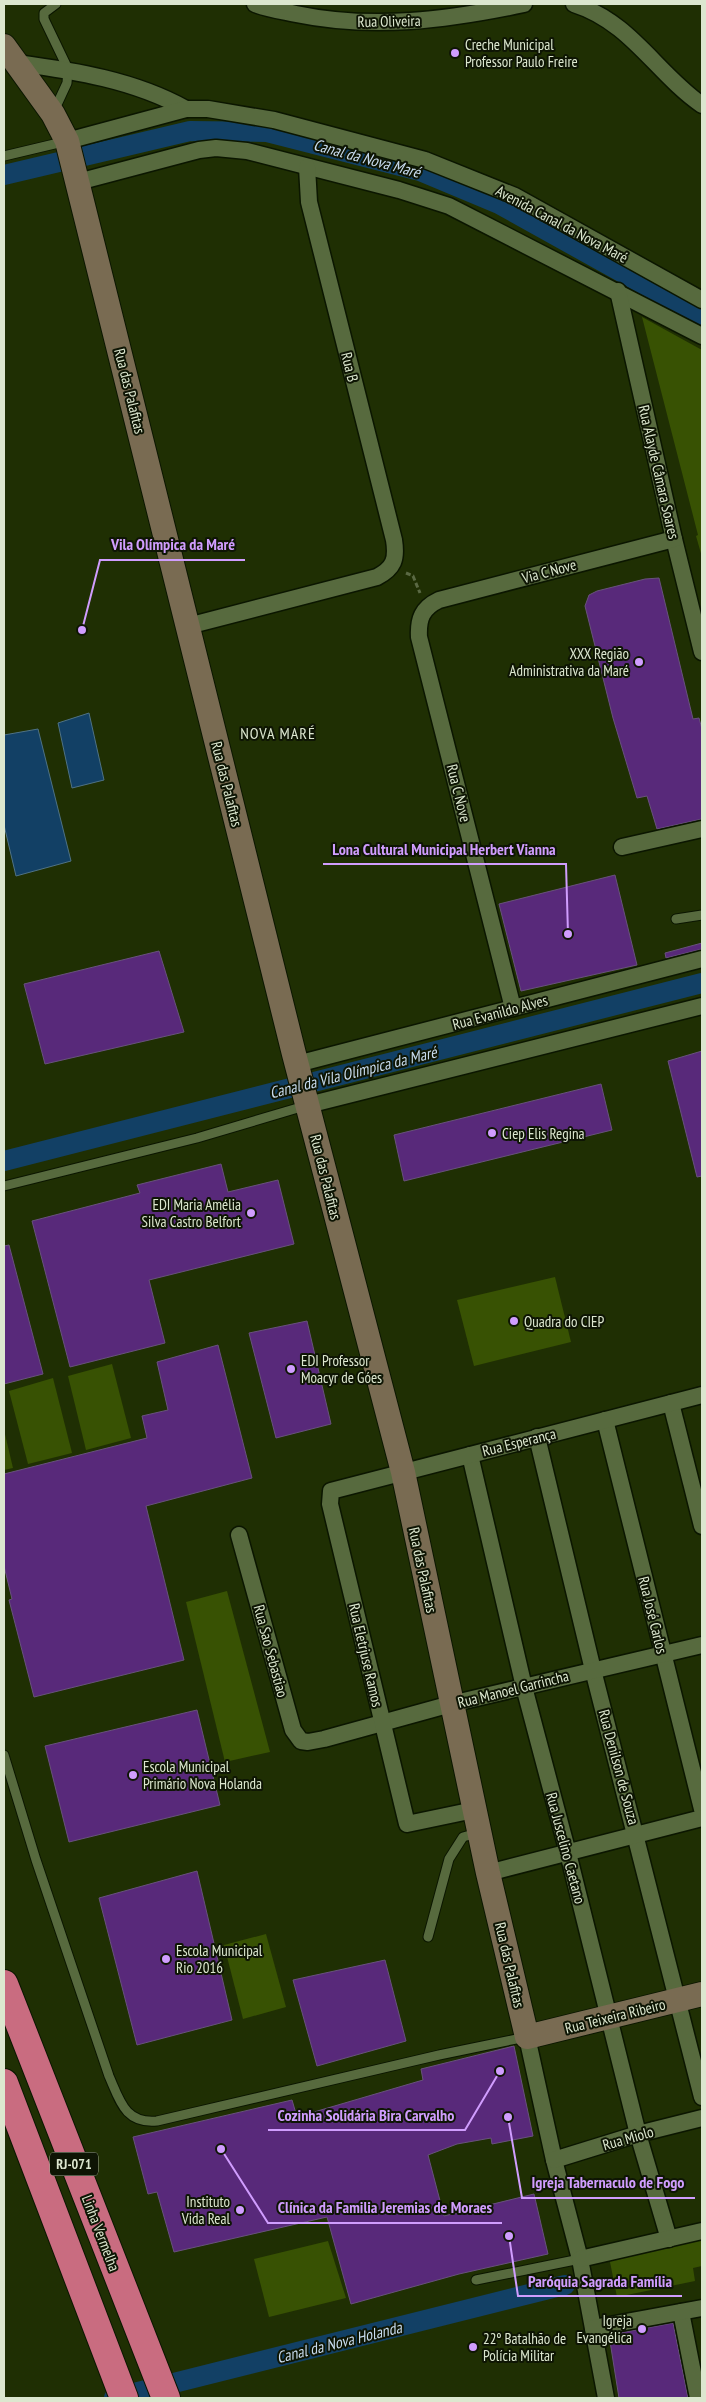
<svg xmlns="http://www.w3.org/2000/svg" width="706" height="2402" viewBox="0 0 706 2402" font-family="'PT Sans Narrow',sans-serif">
<style>
.green{fill:#385203}
.water{fill:#124065;stroke:#4f7285}
.lines{fill:none;stroke-linecap:round;stroke-linejoin:round}
.canal{stroke:#124065;stroke-width:20}
.building{fill:#58297a;stroke:#68527c}
.lane-casing{stroke:#0b1600;stroke-width:11}
.street-casing{stroke:#0b1600;stroke-width:19}
.secondary-casing{stroke:#0b1600;stroke-width:26}
.highway-casing{stroke:#0b1600;stroke-width:30}
.path{stroke:#5a6943;stroke-width:3;stroke-dasharray:5 2.5;stroke-linecap:butt}
.lane{stroke:#576a3e;stroke-width:9}
.street{stroke:#576a3e;stroke-width:16}
.secondary{stroke:#796b52;stroke-width:24}
.highway{stroke:#c96c80;stroke-width:28}
.poi-dot{fill:#d09dfe;stroke:#0e1504;stroke-width:2}
.labels{text-anchor:middle;dominant-baseline:central;stroke-width:4;stroke-linejoin:round;paint-order:stroke}
.shield{fill:#0e1504;stroke:#9ea892;stroke-width:1}
.shield-label{font-size:14px;font-weight:bold;fill:#dce7cf}
.street-label{font-size:15px;fill:#dce7cf;stroke:#0e1504}
.poi-label{font-size:15px;fill:#dce7cf;stroke:#0e1504;text-anchor:start}
.water-label{font-size:16px;font-style:italic;fill:#c8dbee;stroke:#0e1504}
.neighbourhood-label{font-size:16px;letter-spacing:1px;fill:#dce7cf;stroke:#0e1504}
.leader{fill:none;stroke:#d09dfe;stroke-width:2}
.callout-dot{fill:#d09dfe;stroke:#0e1504;stroke-width:2}
.callout-label{font-size:16px;text-anchor:middle;font-weight:bold;fill:#d09dfe;stroke:#0e1504;stroke-width:4;stroke-linejoin:round;paint-order:stroke}
</style>
<rect width="100%" height="100%" fill="#1f2f03"/>
<g class="green">
<polygon points="642,317 702,350 702,557 696,536 698,535"/>
<polygon points="555,1277 571,1342 474,1366 457,1300"/>
<polygon points="112,1364 131,1438 86,1450 68,1376"/>
<polygon points="53,1378 72,1453 28,1464 9,1391"/>
<polygon points="4,1430 13,1468 4,1470"/>
<polygon points="227,1591 270,1752 225,1762 186,1602"/>
<polygon points="266,1934 286,2007 243,2019 224,1945"/>
<polygon points="702,2235 702,2266 693,2268 695,2281 617,2297 609,2257"/>
<polygon points="328,2241 346,2298 269,2317 254,2259"/>
</g>
<g class="water">
<polygon points="89,713 104,780 72,788 58,723"/>
<polygon points="38,729 71,861 16,876 4,825 4,735"/>
</g>
<g class="lines">
<g class="canal">
<polyline points="4,175 190,131 267,132 420,171 499,204 702,317"/>
<polyline points="4,1161 702,983"/>
<polyline points="114,2398 565,2285"/>
</g>
</g>
<g class="building">
<polygon points="659,578 693,719 699,718 702,729 702,819 657,829 647,796 637,798 613,718 585,606 589,595 597,591 645,579"/>
<polygon points="615,875 637,965 521,991 499,904"/>
<polygon points="702,943 702,949 666,958 665,953"/>
<polygon points="159,951 184,1032 45,1064 24,984"/>
<polygon points="702,1051 702,1176 697,1177 668,1061"/>
<polygon points="601,1084 612,1130 404,1181 394,1135"/>
<polygon points="221,1164 228,1192 278,1180 294,1244 149,1280 165,1343 70,1367 32,1221 140,1193 137,1185"/>
<polygon points="9,1245 43,1374 4,1384 4,1246"/>
<polygon points="307,1321 331,1424 276,1438 249,1333"/>
<polygon points="218,1345 252,1478 146,1506 184,1660 34,1697 9,1600 12,1599 4,1566 4,1474 147,1438 142,1416 168,1410 157,1362"/>
<polygon points="197,1710 220,1805 69,1842 45,1746"/>
<polygon points="197,1871 232,2020 137,2045 99,1898"/>
<polygon points="385,1960 406,2041 317,2066 293,1980"/>
<polygon points="514,2046 533,2136 492,2144 491,2138 457,2144 428,2155 444,2216 534,2194 548,2254 459,2274 351,2304 327,2217 174,2252 157,2192 148,2194 133,2137 292,2100 297,2117 423,2080 421,2069"/>
<polygon points="673,2323 688,2398 619,2398 609,2335"/>
</g>
<g class="lines">
<g class="lane-casing">
<g id="lane">
<polyline points="54,111 67,83 68,69 44,19 44,13 56,4"/>
<polyline points="4,156 67,141"/>
<polyline points="676,919 702,915"/>
<polyline points="4,1186 197,1138 308,1105"/>
<path d="M4 1755 36 1860 109 2076C120 2101 125 2124 157 2121L439 2055 526 2037"/>
<polyline points="428,1937 449,1859 463,1837 477,1833"/>
<polyline points="476,2280 580,2259"/>
</g>
</g>
<g class="street-casing">
<g id="street">
<path d="M255 4C268 9 282 11 296 14 373 30 448 20 524 4"/>
<path d="M574 4C631 22 656 73 702 105"/>
<path d="M17 63C75 71 134 80 186 109"/>
<polyline points="67,141 186,109 208,109 274,120 425,160 515,196 702,300"/>
<polyline points="78,182 199,150 216,148 247,151 399,190 449,206 702,336"/>
<polyline points="618,291 674,539 702,652"/>
<path d="M188 626 377 577C394 568 397 559 394 540L309 202 307 167"/>
<polyline points="622,847 702,829"/>
<path d="M513 1008 419 637C418 619 422 608 439 600L674 539"/>
<polyline points="297,1064 702,959"/>
<polyline points="308,1105 702,1006"/>
<polyline points="671,1403 702,1526"/>
<polyline points="605,1420 702,1809"/>
<polyline points="537,1437 593,1670 702,2097"/>
<polyline points="470,1455 524,1687 568,1853 638,2134 669,2239"/>
<polyline points="239,1535 293,1730 301,1741 308,1742 324,1739 451,1704 702,1645"/>
<polyline points="474,1810 407,1824 330,1504 331,1491 702,1395"/>
<polyline points="488,1873 702,1818"/>
<polyline points="527,2037 554,2160 580,2259 606,2398"/>
<polyline points="554,2160 638,2134 702,2118"/>
<polyline points="580,2259 702,2231"/>
<polyline points="681,2312 698,2398"/>
<polyline points="593,2328 702,2308"/>
</g>
</g>
<g class="secondary-casing">
<polyline id="secondary" points="4,46 53,114 67,141 294,1054 403,1472 488,1873 527,2037 702,1994"/>
</g>
<g class="highway-casing">
<g id="highway">
<polyline points="4,1984 166,2398"/>
<polyline points="4,2083 124,2398"/>
</g>
</g>
<polyline class="path" points="406,573 413,576 420,593"/>
<use href="#lane" class="lane"/>
<use href="#street" class="street"/>
<use href="#secondary" class="secondary"/>
<use href="#highway" class="highway"/>
</g>
<g class="poi-dot">
<circle cx="455" cy="53" r="5"/>
<circle cx="639" cy="662" r="5"/>
<circle cx="492" cy="1133" r="5"/>
<circle cx="251" cy="1213" r="5"/>
<circle cx="514" cy="1321" r="5"/>
<circle cx="291" cy="1369" r="5"/>
<circle cx="133" cy="1775" r="5"/>
<circle cx="166" cy="1959" r="5"/>
<circle cx="240" cy="2210" r="5"/>
<circle cx="642" cy="2329" r="5"/>
<circle cx="473" cy="2347" r="5"/>
</g>
<g class="labels">
<rect class="shield" x="50" y="2152.5" width="48" height="23" rx="4"/>
<g class="shield-label">
<text x="74" y="2164">RJ-071</text>
</g>
<g class="street-label">
<text transform="translate(389 21) rotate(-1)">Rua Oliveira</text>
<text transform="translate(562 224) rotate(28)">Avenida Canal da Nova Maré</text>
<text transform="translate(350 367) rotate(76)">Rua B</text>
<text transform="translate(130 391) rotate(76)">Rua das Palafitas</text>
<text transform="translate(659 472) rotate(77)">Rua Alayde Câmara Soares</text>
<text transform="translate(549 571) rotate(-15)">Via C Nove</text>
<text transform="translate(227 784) rotate(76)">Rua das Palafitas</text>
<text transform="translate(459 793) rotate(76)">Rua C Nove</text>
<text transform="translate(500 1012) rotate(-15)">Rua Evanildo Alves</text>
<text transform="translate(326 1177) rotate(76)">Rua das Palafitas</text>
<text transform="translate(519 1442) rotate(-14)">Rua Esperança</text>
<text transform="translate(423 1570) rotate(78)">Rua das Palafitas</text>
<text transform="translate(653 1615) rotate(76)">Rua José Carlos</text>
<text transform="translate(271 1651) rotate(75)">Rua Sao Sebastiao</text>
<text transform="translate(366 1655) rotate(77)">Rua Eletrjuse Ramos</text>
<text transform="translate(513 1689) rotate(-14)">Rua Manoel Garrincha</text>
<text transform="translate(619 1767) rotate(75)">Rua Denilson de Souza</text>
<text transform="translate(566 1848) rotate(75)">Rua Juscelino Caetano</text>
<text transform="translate(510 1965) rotate(77)">Rua das Palafitas</text>
<text transform="translate(615 2016) rotate(-14)">Rua Teixeira Ribeiro</text>
<text transform="translate(628 2138) rotate(-16)">Rua Miolo</text>
<text transform="translate(101 2233) rotate(69)">Linha Vermelha</text>
</g>
<g class="poi-label">
<text x="465" y="44">Creche Municipal<tspan x="465" dy="17">Professor Paulo Freire</tspan></text>
<text x="629" y="653" text-anchor="end">XXX Região<tspan x="629" dy="17">Administrativa da Maré</tspan></text>
<text x="502" y="1133">Ciep Elis Regina</text>
<text x="241" y="1204" text-anchor="end">EDI Maria Amélia<tspan x="241" dy="17">Silva Castro Belfort</tspan></text>
<text x="524" y="1321">Quadra do CIEP</text>
<text x="301" y="1360">EDI Professor<tspan x="301" dy="17">Moacyr de Góes</tspan></text>
<text x="143" y="1766">Escola Municipal<tspan x="143" dy="17">Primário Nova Holanda</tspan></text>
<text x="176" y="1950">Escola Municipal<tspan x="176" dy="17">Rio 2016</tspan></text>
<text x="230" y="2201" text-anchor="end">Instituto<tspan x="230" dy="17">Vida Real</tspan></text>
<text x="632" y="2320" text-anchor="end">Igreja<tspan x="632" dy="17">Evangélica</tspan></text>
<text x="483" y="2338">22º Batalhão de<tspan x="483" dy="17">Polícia Militar</tspan></text>
</g>
<g class="water-label">
<text transform="translate(367 158) rotate(15)">Canal da Nova Maré</text>
<text transform="translate(353 1072) rotate(-14)">Canal da Vila Olímpica da Maré</text>
<text transform="translate(339 2342) rotate(-14)">Canal da Nova Holanda</text>
</g>
<g class="neighbourhood-label">
<text x="278" y="733">NOVA MARÉ</text>
</g>
</g>
<path class="leader" d="M82 630L100 560H245M568 934L566 864H323M500 2071L465 2130H268M508 2117L522 2198H695M221 2149L268 2223H502M509 2236L518 2296H682"/>
<g class="callout-dot">
<circle cx="82" cy="630" r="5"/>
<circle cx="568" cy="934" r="5"/>
<circle cx="500" cy="2071" r="5"/>
<circle cx="508" cy="2117" r="5"/>
<circle cx="221" cy="2149" r="5"/>
<circle cx="509" cy="2236" r="5"/>
</g>
<g class="callout-label">
<text x="173" y="550">Vila Olímpica da Maré</text>
<text x="444" y="855">Lona Cultural Municipal Herbert Vianna</text>
<text x="366" y="2121">Cozinha Solidária Bira Carvalho</text>
<text x="608" y="2188">Igreja Tabernaculo de Fogo</text>
<text x="385" y="2213">Clínica da Familia Jeremias de Moraes</text>
<text x="600" y="2287">Paróquia Sagrada Família</text>
</g>
<rect width="706" height="2402" fill="none" stroke="#dce7cf" stroke-width="10"/>
</svg>
